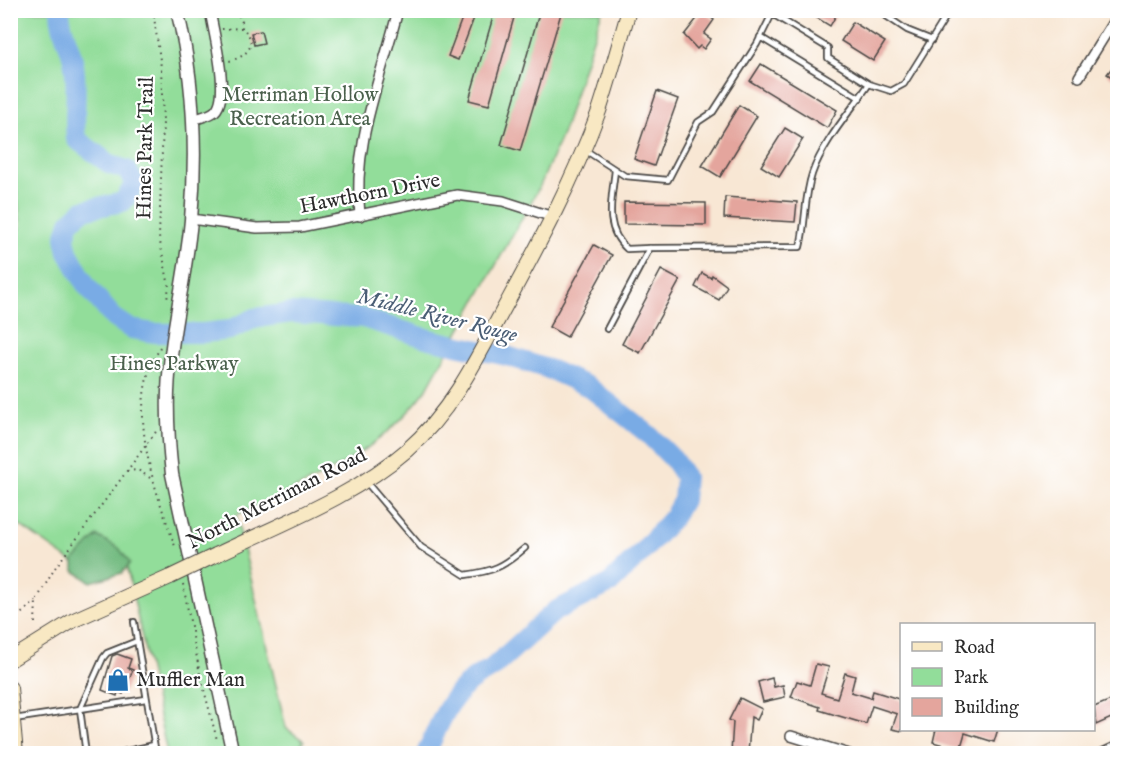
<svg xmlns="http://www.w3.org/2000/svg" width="1128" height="764" viewBox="0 0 1128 764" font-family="'IM FELL English',serif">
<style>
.green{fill:#92dd9a;stroke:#5e8462;stroke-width:1.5}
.forest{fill:#75bc82;stroke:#507456;stroke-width:1.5}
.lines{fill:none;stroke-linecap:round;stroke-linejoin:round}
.river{stroke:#79abe5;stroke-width:20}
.building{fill:#e4a59d}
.service-casing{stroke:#4a4744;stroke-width:8}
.minor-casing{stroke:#4a4744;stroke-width:12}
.tertiary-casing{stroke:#4a4744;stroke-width:15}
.secondary-casing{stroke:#4a4744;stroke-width:16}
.path{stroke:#4a4744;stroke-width:2;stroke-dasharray:1.5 4.5;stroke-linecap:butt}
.service{stroke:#fff;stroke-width:4.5}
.minor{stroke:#fff;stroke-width:9}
.tertiary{stroke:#fff;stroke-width:12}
.secondary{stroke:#f8e8c3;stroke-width:14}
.secondary-bridge-casing{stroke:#4a4744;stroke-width:16;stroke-linecap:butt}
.secondary-bridge{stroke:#f8e8c3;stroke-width:14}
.labels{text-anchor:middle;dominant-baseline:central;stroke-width:4.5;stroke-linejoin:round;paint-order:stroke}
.park-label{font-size:21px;fill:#4a604c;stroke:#fff}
.street-label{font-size:21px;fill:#2b2b2b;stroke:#fff}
.poi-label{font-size:21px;fill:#2b2b2b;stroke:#fff;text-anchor:start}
.water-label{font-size:22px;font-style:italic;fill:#4a5e75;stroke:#fff}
</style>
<rect width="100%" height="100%" fill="#fff"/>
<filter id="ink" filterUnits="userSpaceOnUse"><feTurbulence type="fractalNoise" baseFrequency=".0167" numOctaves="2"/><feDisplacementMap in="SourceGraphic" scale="12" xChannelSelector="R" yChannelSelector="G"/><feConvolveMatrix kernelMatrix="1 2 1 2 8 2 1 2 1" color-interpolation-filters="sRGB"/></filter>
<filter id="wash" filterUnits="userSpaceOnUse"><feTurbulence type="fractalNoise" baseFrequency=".008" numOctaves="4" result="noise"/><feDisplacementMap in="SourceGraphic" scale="24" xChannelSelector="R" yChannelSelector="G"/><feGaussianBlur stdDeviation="1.35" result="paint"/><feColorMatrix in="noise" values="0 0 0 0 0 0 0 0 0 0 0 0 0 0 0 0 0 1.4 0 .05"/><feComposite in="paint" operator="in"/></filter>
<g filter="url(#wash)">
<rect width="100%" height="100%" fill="#f8e7d4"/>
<path class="green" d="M11 11H602L563 132 540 186 426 390C378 456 308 484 236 515L286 728 304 741 300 746 310 753H167L126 563 92 576 11 519 10 241 21 226 10 140Z"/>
<polygon class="forest" points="97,536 119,548 130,563 122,573 91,582 74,571 74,560"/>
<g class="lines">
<path class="river" d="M60 10C60 29 69 42 73 60 79 86 73 113 76 139L111 165 127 170 135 184 123 202 83 210 70 222 65 238 68 252 86 285 113 317 131 329 154 333H203L230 330 255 318 292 313 363 318 429 339 507 356 551 370 589 387 648 434 673 459 685 477 683 500 674 516 642 552 609 584 555 611 491 669C454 684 441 719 426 754"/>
</g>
<g id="blocks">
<g class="building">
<polygon points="465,10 477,10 458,60 448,56"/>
<polygon points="495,10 515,14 489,105 469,100"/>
<polygon points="540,10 562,10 520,151 501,145"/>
<polygon points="804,10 839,10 830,26"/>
<polygon points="703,11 714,20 704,34 711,39 704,49 700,46 697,49 684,35"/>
<polygon points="853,22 885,42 873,61 841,41"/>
<polygon points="261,31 264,43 254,45 251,33"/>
<polygon points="1118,60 1118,81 1107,74"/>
<polygon points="761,64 837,110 827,128 750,81"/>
<polygon points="657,91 678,99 654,166 634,159"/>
<polygon points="739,105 757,116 720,177 702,166"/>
<polygon points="785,128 803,139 779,177 761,166"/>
<polygon points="725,197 797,202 795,222 724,218"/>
<polygon points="624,202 706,203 706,225 624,224"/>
<polygon points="594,245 612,255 567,337 549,327"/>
<polygon points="661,270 680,280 640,353 622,344"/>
<polygon points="702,273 711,278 712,275 727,286 719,300 695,287"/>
<polygon points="117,654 131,659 128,668 133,670 123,694 118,692 117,696 102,690 112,656"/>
<polygon points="816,664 829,667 821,693 837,698 845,673 855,676 851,692 871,698 873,691 902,700 902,731 892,729 897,714 872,706 866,724 819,710 820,707 791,697 797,681 810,685"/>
<polygon points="772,678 774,687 783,685 785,697 763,702 758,682"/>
<polygon points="1118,697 1118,715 1096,725 1094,707"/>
<polygon points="740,698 762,709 757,720 751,717 748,753 731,753 733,722 729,720"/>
<polygon points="936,729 998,729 994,742 965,733 960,750 933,742"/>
</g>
</g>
</g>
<g filter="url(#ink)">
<use href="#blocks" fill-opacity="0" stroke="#4a4744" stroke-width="1.5"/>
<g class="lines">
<g class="service-casing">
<g id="service">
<polyline points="877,10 907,30 932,40"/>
<polyline points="760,37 860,98"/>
<polyline points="869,84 891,91 904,84 950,10"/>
<polyline points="585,150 625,176 668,180 698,122 713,112 757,44 772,14"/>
<path d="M615 170C612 199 603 228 627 249L650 248"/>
<path d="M607 329 650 248 800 247C806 223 804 198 812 174 823 142 850 112 869 84L828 58V48L766 10"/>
<path d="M367 483 421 547 465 575C494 571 503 567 525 548"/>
<polyline points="134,622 156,754"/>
<polyline points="14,719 146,699"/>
<polyline points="86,754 80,709 103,658 107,653 137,641"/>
<polyline points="114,754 154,745"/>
</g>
</g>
<g class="minor-casing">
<g id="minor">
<polyline points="1079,77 1118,14"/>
<path d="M193 120C200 117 210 116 215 111 231 96 213 32 210 10"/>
<path d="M360 216C352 143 381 79 398 10"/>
<polyline points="191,219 257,228 300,227 457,195 503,201 553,217"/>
<polyline points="791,736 849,754"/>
<polyline points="1101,754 1118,746"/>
</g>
</g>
<g class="tertiary-casing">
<path id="tertiary" d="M177 10C194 78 197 150 191 220 186 277 170 335 168 392 167 420 169 447 172 474L233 754"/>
</g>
<g class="secondary-casing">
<g id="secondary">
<path d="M216 555C280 524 353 497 407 450 450 413 476 361 502 312 538 246 573 181 599 111 610 78 619 44 629 10"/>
<polyline points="10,660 74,620 170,577"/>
<polyline points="10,688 16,754"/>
</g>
</g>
<g class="path">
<polyline points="153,10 161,67 163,122 159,237 169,286 167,300"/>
<polyline points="236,10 242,22 242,28"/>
<path d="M222 29 242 28C260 43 247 57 229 61"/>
<path d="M160 347C157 354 153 361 150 368 130 427 157 494 176 549"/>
<polyline points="127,471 138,470 153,480"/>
<polyline points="183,584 200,674 217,740"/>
<polyline points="17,617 36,601"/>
<polyline points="35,623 36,601 55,568 158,429"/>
</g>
<use href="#service" class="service"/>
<use href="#minor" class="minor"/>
<use href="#tertiary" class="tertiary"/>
<use href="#secondary" class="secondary"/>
<g class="secondary-bridge-casing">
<polyline id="secondary-bridge" points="170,577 216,555"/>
</g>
<use href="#secondary-bridge" class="secondary-bridge"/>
</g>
</g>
<defs>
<g id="shop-bare" transform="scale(1.8)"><path d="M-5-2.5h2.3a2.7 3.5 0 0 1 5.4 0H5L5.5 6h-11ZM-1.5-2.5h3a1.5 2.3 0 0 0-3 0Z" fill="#1f6fb2" stroke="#fff" stroke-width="2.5" paint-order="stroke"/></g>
</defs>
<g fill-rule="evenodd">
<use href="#shop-bare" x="118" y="680"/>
</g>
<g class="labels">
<g class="park-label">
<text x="300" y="95">Merriman Hollow<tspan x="300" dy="24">Recreation Area</tspan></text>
<text x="174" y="364">Hines Parkway</text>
</g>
<g class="street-label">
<text transform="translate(146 148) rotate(-89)">Hines Park Trail</text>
<text transform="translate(370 194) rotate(-11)">Hawthorn Drive</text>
<text transform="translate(277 499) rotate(-27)">North Merriman Road</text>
</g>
<g class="poi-label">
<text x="136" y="680">Muffler Man</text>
</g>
<g class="water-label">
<text transform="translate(437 316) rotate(14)">Middle River Rouge</text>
</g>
</g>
<rect width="1128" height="764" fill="none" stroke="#fff" stroke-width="36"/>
<rect x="900" y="623" width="195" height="108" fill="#ffffff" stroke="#aaaaaa" stroke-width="1.5"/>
<rect x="912" y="642" width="30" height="9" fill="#f8e8c3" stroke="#aaaaaa" stroke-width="1.5"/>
<text x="954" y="653" font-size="18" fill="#2b2b2b">Road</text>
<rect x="912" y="668" width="30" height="18" fill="#92dd9a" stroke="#aaaaaa" stroke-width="1.5"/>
<text x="954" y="683" font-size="18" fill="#2b2b2b">Park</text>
<rect x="912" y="698" width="30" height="18" fill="#e4a59d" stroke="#aaaaaa" stroke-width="1.5"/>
<text x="954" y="713" font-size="18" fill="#2b2b2b">Building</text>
</svg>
